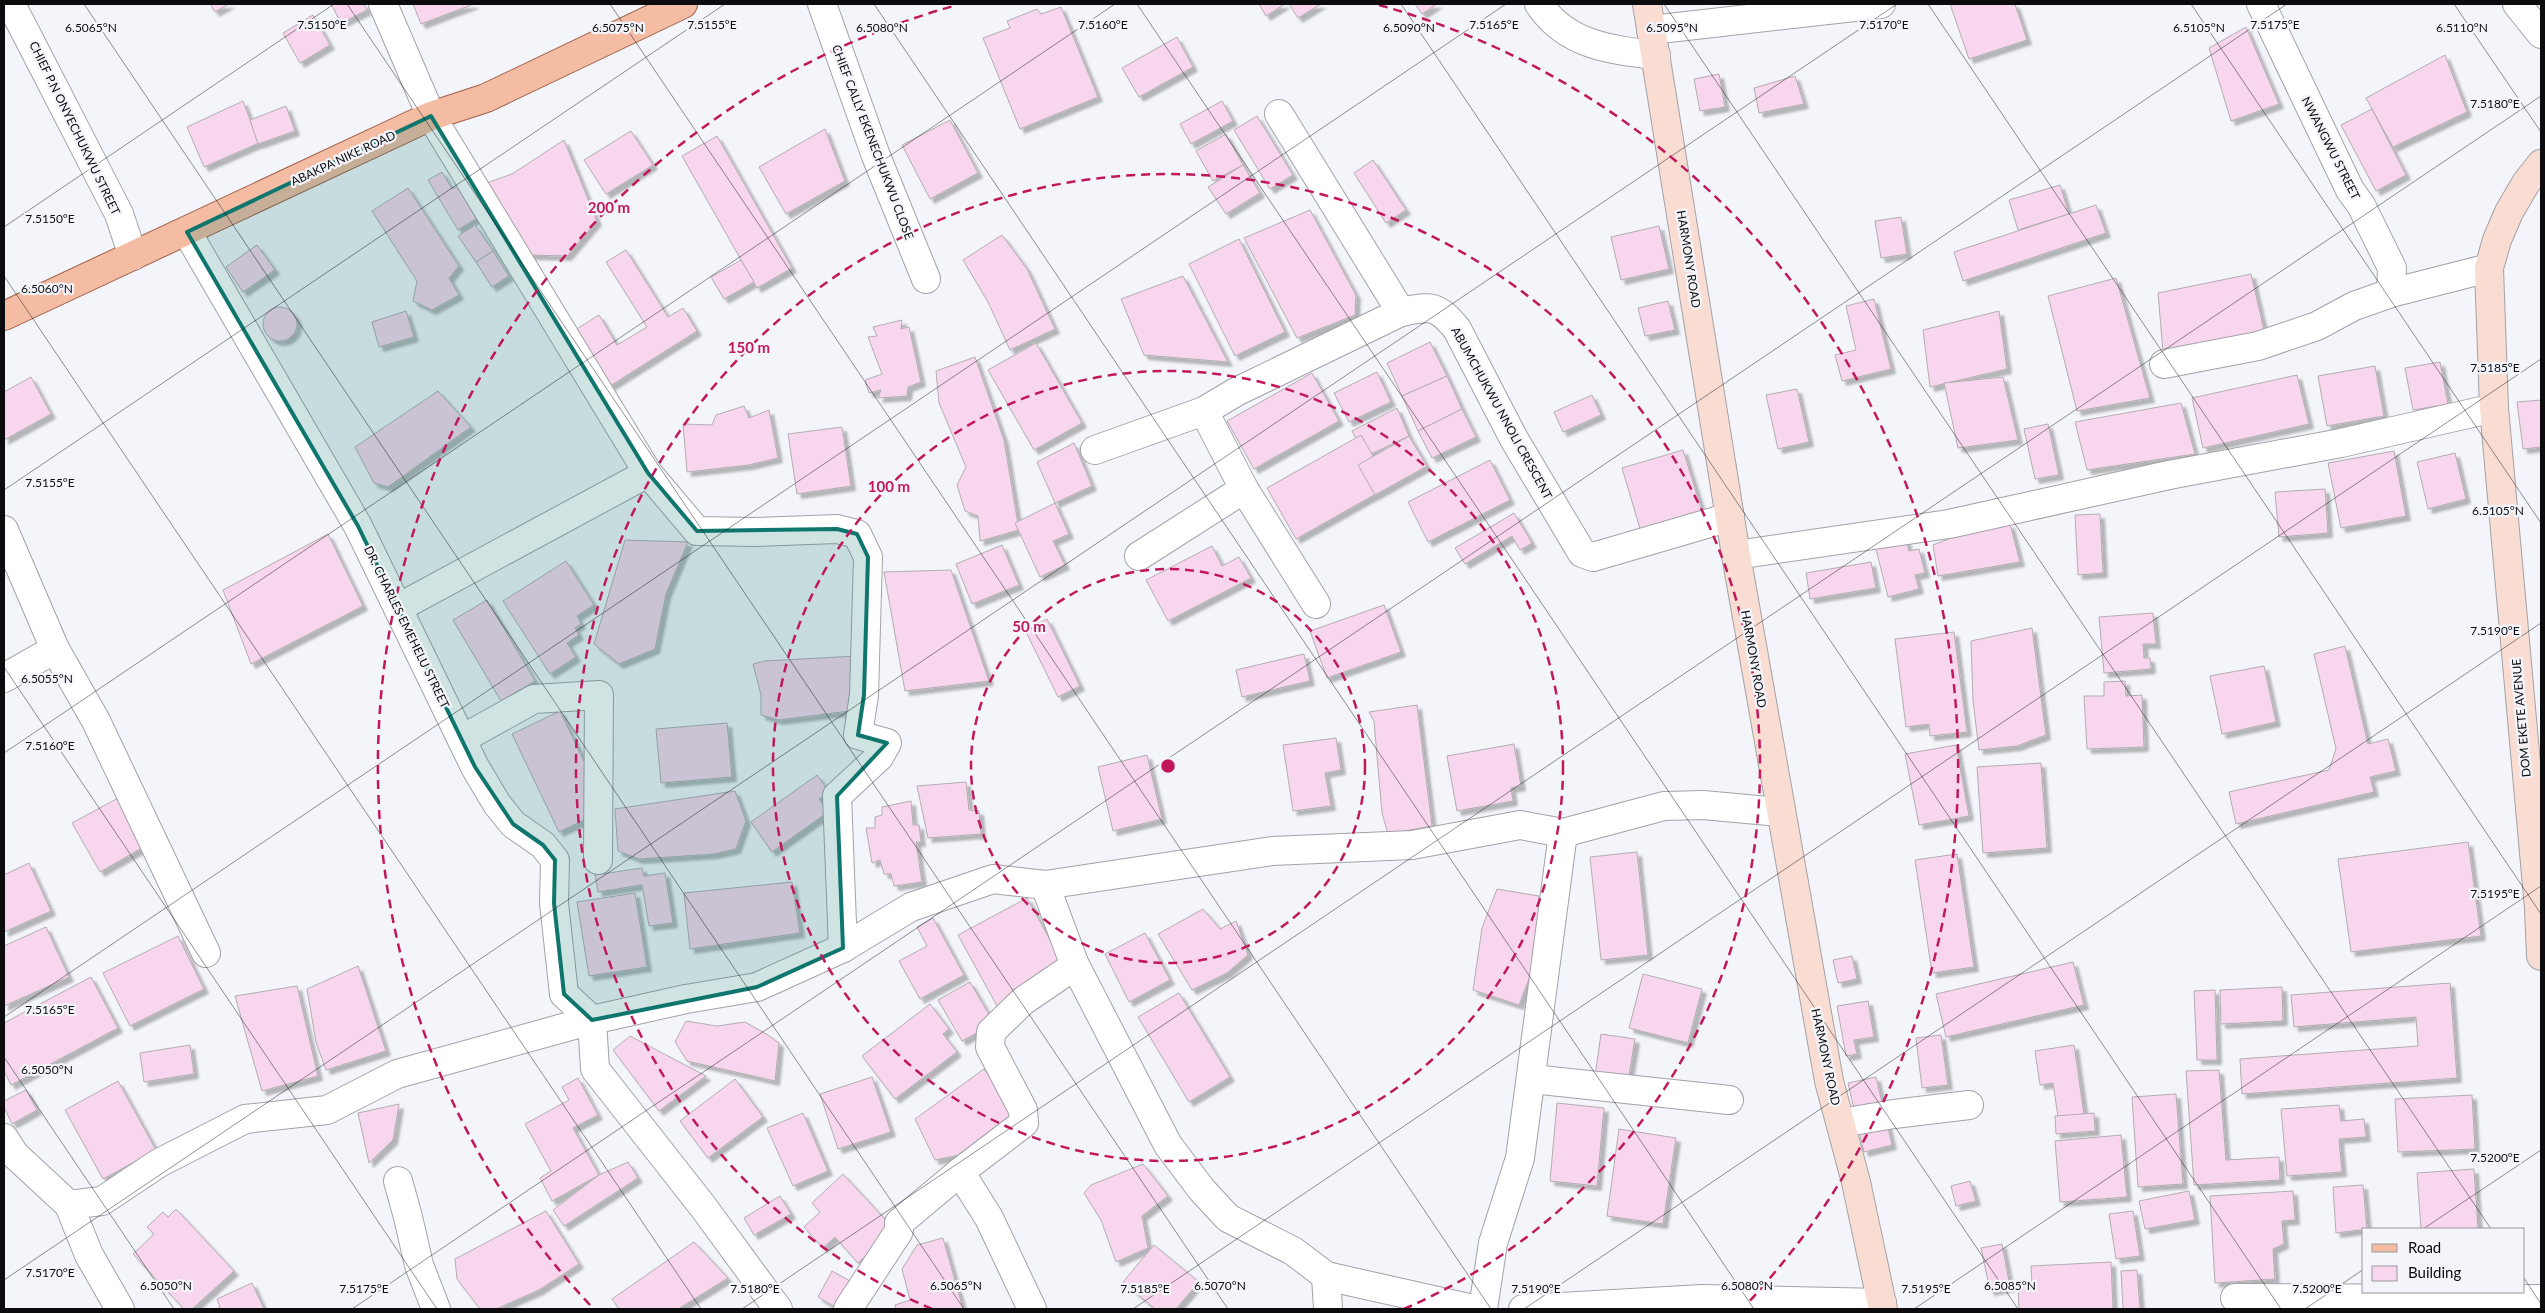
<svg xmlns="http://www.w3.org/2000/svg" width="2545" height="1313" viewBox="0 0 2545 1313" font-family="Lato,sans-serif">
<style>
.building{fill:#f8d6ed;stroke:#b3adb1;filter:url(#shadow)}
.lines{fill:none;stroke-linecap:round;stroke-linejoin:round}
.street-casing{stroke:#a2a2a8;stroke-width:30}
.secondary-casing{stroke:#a2a2a8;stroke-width:30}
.primary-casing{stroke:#9f6148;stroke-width:30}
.street{stroke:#fff;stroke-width:28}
.secondary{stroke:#faddd2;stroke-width:28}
.primary{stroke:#f5bca4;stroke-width:28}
.marked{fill:#0f766e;fill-opacity:0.2;stroke:#0f766e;stroke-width:4;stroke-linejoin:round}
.ticks{fill:none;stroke:#0c0c0e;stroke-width:1;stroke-opacity:0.45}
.ring{fill:none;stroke:#c2185b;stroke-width:2.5;stroke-dasharray:9 6}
.labels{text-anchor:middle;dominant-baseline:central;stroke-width:4.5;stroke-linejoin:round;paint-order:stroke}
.street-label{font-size:12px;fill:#0c0c0e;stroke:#f4f5fb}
.ticks-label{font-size:12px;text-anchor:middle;fill:#0c0c0e;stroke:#f4f5fb;stroke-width:4.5;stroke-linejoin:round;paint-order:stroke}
.centre{fill:#c2185b;stroke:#f4f5fb;stroke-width:2.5}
.ring-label{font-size:15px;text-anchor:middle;font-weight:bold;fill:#c2185b;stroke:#f4f5fb;stroke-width:4.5;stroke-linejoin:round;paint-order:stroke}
</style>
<defs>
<filter id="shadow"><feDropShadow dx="4.5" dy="4.5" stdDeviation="1" flood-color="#0004"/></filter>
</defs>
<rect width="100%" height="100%" fill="#f4f5fb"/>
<g class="building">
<polygon points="210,4 229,4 215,12"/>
<polygon points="331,4 364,4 367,10 341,23"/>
<polygon points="413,4 474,4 421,24"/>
<polygon points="1259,4 1285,4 1266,16"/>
<polygon points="1289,4 1321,4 1298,18"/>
<polygon points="1415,4 1437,4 1422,14"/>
<polygon points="1950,4 2015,4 2027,40 1969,59"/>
<polygon points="1061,7 1098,97 1020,129 983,38 1010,28 1007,21 1037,9 1041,14"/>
<polygon points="313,15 330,45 300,63 283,33"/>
<polygon points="2246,27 2279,104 2231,121 2209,48"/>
<polygon points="1177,37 1193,67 1139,97 1122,68"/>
<polygon points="2445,55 2467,112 2393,147 2366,98"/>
<polygon points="1719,74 1725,107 1700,111 1694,79"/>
<polygon points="1795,76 1804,104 1759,113 1754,88"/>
<polygon points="243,101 259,143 204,167 187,127"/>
<polygon points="1222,101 1233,121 1191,144 1180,124"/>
<polygon points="286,106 295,131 258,144 250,120"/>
<polygon points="2372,109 2406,175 2376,191 2341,125"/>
<polygon points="1257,116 1293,175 1270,189 1234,130"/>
<polygon points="950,120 978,173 930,199 902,145"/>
<polygon points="825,129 845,181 786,214 759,167"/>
<polygon points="631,131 653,165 606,194 584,160"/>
<polygon points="1226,134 1243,165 1213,181 1196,151"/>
<polygon points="717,136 792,268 757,288 682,156"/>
<polygon points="564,140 597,221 567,256 529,255 481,185 512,174"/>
<polygon points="1373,160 1406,210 1386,223 1354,173"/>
<polygon points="1243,165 1260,193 1226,214 1208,187"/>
<polygon points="442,172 452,189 458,186 477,218 458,230 428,180"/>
<polygon points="2060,185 2069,214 2018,230 2009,200"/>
<polygon points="408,188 459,266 449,278 459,295 432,310 413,301 417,281 372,211"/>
<polygon points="2096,205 2106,233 1963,281 1954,252"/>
<polygon points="1310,210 1356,295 1355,315 1297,338 1244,238"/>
<polygon points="1901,217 1907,254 1881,258 1875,221"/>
<polygon points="475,225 493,251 476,262 458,236"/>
<polygon points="1659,226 1669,269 1621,280 1611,237"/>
<polygon points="1002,235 1027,269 1055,329 1010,350 988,302 963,260"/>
<polygon points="1239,239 1285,332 1235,356 1189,264"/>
<polygon points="257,245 275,270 243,292 226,267"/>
<polygon points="626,250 668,317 683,308 697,331 610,386 575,330 599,315 617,345 647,327 606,262"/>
<polygon points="493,251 509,276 492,287 476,262"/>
<polygon points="741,260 754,282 724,299 711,277"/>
<polygon points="2251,274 2267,343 2164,364 2158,293"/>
<polygon points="1183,276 1228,362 1144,355 1121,299"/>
<polygon points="2116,278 2150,398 2077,411 2048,296"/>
<polygon points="1874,299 1891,369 1842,381 1835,355 1856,350 1846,306"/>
<polygon points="1668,301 1675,330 1645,336 1638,308"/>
<circle cx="280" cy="324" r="17"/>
<polygon points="406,311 414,337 379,347 372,322"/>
<polygon points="1999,311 2007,369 1930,387 1923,330"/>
<polygon points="902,320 901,329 909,327 921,382 908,387 907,396 878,398 881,390 869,393 865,380 882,374 868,337 877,336 873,327"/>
<polygon points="1430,342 1447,376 1402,396 1387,363"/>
<polygon points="1036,343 1082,423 1034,450 988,370"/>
<polygon points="975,357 1004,440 1019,530 980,541 978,516 965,511 957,485 966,467 939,403 936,371"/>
<polygon points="2440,362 2448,404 2413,410 2405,368"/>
<polygon points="2375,366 2384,416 2327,426 2318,376"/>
<polygon points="1377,372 1391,402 1349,422 1334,393"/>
<polygon points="1312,373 1339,421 1254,469 1227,421"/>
<polygon points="2297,375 2309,424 2203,448 2192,398"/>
<polygon points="1447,376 1462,409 1418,431 1402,396"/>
<polygon points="31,377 51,414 4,440 4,392"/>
<polygon points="2003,377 2018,440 1958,448 1944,383"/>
<polygon points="1797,389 1809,442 1778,449 1766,395"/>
<polygon points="438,391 471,427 388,487 374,483 355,447"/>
<polygon points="1592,395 1601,415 1563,432 1554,412"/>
<polygon points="2541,400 2541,447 2523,449 2517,402"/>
<polygon points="2181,403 2195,454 2087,470 2075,422"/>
<polygon points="744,406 749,418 769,410 778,458 749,465 687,472 683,424 712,425 716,415"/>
<polygon points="1397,408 1409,436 1365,457 1352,431"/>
<polygon points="1462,409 1476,437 1432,458 1418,431"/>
<polygon points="2048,424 2059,475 2035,479 2024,429"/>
<polygon points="842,427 851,486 797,494 788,434"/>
<polygon points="1361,435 1390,486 1296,539 1267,488"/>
<polygon points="1409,436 1427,466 1375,495 1358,465"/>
<polygon points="1074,443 1092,486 1055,503 1037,462"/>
<polygon points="1683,450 1703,514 1641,532 1622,468"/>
<polygon points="2394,451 2406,516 2341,528 2328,463"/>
<polygon points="2455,453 2466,499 2428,509 2417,462"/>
<polygon points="1490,460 1510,500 1428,542 1408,502"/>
<polygon points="2325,489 2328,533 2279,537 2275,492"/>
<polygon points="1055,503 1069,534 1053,541 1065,565 1040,577 1015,523"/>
<polygon points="1514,513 1532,543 1520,550 1512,536 1465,564 1455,548"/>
<polygon points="2100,514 2103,573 2078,575 2075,515"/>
<polygon points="2010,524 2020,562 1938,576 1933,545 1956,536"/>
<polygon points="328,534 363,606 251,664 223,590"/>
<polygon points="1905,537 1909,551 1919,549 1925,573 1915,575 1919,589 1888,597 1875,545"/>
<polygon points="625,540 688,542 666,594 655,649 619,664 594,644"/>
<polygon points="1002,545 1019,585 972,604 956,564"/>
<polygon points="1212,546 1222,566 1239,557 1251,578 1168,621 1146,580"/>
<polygon points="566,561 594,605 577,616 581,624 575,628 579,635 567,643 576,657 550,674 503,601"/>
<polygon points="1871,562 1876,588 1810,599 1806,573"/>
<polygon points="951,570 989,681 905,691 884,572"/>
<polygon points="487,600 535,681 501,701 453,620"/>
<polygon points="1384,605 1401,652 1327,678 1310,631"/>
<polygon points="2153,613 2156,644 2143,644 2144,658 2150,658 2151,669 2104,673 2099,617"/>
<polygon points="1047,619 1080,686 1058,697 1025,630"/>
<polygon points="2032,628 2046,735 2017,746 1979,750 1973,701 1971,641"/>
<polygon points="1954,632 1967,732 1930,736 1929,724 1906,727 1895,639"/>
<polygon points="2345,646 2368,744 2388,739 2396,771 2370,777 2374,792 2236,824 2229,792 2329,770 2336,749 2314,654"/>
<polygon points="1304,654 1310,681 1242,697 1236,670"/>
<polygon points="856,656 849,711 779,720 761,715 761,695 753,664 765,661"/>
<polygon points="2264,666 2276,722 2222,734 2210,676"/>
<polygon points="2125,681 2126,696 2142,695 2144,747 2087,749 2084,696 2104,696 2104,682"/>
<polygon points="1417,705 1432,826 1388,834 1382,813 1374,721 1369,712"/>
<polygon points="560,711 607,809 559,832 512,734"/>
<polygon points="727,723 732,777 661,783 656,729"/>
<polygon points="1336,738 1341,770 1325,773 1331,806 1293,811 1283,745"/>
<polygon points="1514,744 1521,786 1511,788 1513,801 1457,811 1447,756"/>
<polygon points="1956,745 1969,816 1919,825 1905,754"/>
<polygon points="1147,755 1162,819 1113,831 1098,767"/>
<polygon points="2041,763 2047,848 1983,853 1977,767"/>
<polygon points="817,775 829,792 819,799 828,812 772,852 751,822"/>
<polygon points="966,782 969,810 979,811 981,834 928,838 917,786"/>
<polygon points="735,791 746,821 736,849 714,854 639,859 618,851 615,809"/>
<polygon points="120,797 147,845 100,872 72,823"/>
<polygon points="911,801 913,825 919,825 921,842 916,842 922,882 894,886 891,874 884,874 880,860 872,863 866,828 875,828 875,817 882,815 882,807"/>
<polygon points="2468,842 2481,936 2351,952 2338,859"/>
<polygon points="1637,852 1648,955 1601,960 1590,857"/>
<polygon points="1957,854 1974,967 1932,973 1915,860"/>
<polygon points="29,863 51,911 4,932 4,875"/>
<polygon points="642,868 644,876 665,873 673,923 649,926 642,885 598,892 595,875"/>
<polygon points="792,882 800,933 690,949 684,893"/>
<polygon points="1497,889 1539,896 1538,956 1519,1005 1473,990 1482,928"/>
<polygon points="635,893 647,967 589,976 577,902"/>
<polygon points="1027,898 1066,969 997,1006 958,935"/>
<polygon points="1203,909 1220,929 1236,921 1248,955 1227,973 1192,990 1158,934"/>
<polygon points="933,918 964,975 920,999 899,961 927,946 917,927"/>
<polygon points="46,927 69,977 4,1006 4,946"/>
<polygon points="1145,933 1170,980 1129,1002 1105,954"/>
<polygon points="178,936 204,989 130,1026 103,973"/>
<polygon points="1852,956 1857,979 1838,983 1833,960"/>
<polygon points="2073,962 2084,1005 1946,1037 1936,994"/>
<polygon points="358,966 386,1051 326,1070 316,1042 307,989"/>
<polygon points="1643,974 1702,989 1688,1043 1629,1028"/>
<polygon points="91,977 118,1028 11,1085 4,1071 4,1023"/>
<polygon points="970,982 994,1023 962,1041 938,1000"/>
<polygon points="2450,983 2457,1078 2242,1094 2240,1059 2418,1046 2416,1017 2294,1027 2291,995"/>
<polygon points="297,986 318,1076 262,1091 235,996"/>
<polygon points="2282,987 2283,1021 2221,1024 2220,990"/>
<polygon points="2215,990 2217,1060 2197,1060 2194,991"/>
<polygon points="1179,993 1230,1077 1189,1102 1138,1017"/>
<polygon points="1868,1001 1874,1037 1854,1040 1857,1054 1846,1056 1837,1006"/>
<polygon points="930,1004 949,1029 943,1034 957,1052 895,1099 862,1056"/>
<polygon points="686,1021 717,1026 745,1022 768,1035 779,1043 775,1081 687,1061 675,1042"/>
<polygon points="1601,1034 1635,1039 1628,1081 1595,1076"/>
<polygon points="1941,1035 1948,1085 1922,1088 1916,1038"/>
<polygon points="630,1036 706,1076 659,1111 613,1050"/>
<polygon points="190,1045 194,1074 144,1082 140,1053"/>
<polygon points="2074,1045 2084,1114 2058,1117 2053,1083 2040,1085 2035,1051"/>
<polygon points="984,1069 1019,1114 959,1155 935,1160 915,1119"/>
<polygon points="2219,1070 2226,1160 2279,1157 2280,1180 2194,1185 2186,1071"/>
<polygon points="872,1077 891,1132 838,1149 820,1094"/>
<polygon points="1876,1077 1892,1145 1864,1152 1848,1083"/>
<polygon points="578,1078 598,1115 573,1128 599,1175 552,1201 540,1178 551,1171 525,1124 569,1100 562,1087"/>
<polygon points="735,1079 763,1117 708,1158 680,1121"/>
<polygon points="118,1081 156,1150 103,1179 65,1110"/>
<polygon points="26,1090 37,1110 12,1124 4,1107 4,1101"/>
<polygon points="2176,1094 2183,1184 2138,1187 2132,1097"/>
<polygon points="2472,1095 2475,1149 2398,1152 2395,1099"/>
<polygon points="1557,1103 1604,1108 1597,1186 1550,1181"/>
<polygon points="399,1104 393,1140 369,1163 358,1113"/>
<polygon points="2339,1105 2341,1121 2364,1119 2366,1137 2339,1139 2342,1172 2287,1176 2281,1109"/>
<polygon points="803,1113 828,1171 793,1186 767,1128"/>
<polygon points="2094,1113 2095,1131 2056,1134 2055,1116"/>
<polygon points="1619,1129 1676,1138 1663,1224 1607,1216"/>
<polygon points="2121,1135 2127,1197 2060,1202 2055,1141"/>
<polygon points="628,1162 638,1178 564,1226 553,1210 599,1175"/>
<polygon points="1143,1164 1168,1196 1142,1216 1148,1248 1116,1262 1101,1220 1084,1193 1091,1185"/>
<polygon points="2474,1169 2478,1229 2421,1229 2417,1173"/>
<polygon points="843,1174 894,1229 858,1263 835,1237 823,1248 804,1227 820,1212 812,1203"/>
<polygon points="1970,1181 1976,1201 1956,1206 1951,1186"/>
<polygon points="2363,1185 2367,1229 2336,1233 2333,1187"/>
<polygon points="2189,1191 2195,1220 2145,1229 2139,1201"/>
<polygon points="2293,1191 2295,1220 2282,1221 2284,1244 2273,1249 2275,1279 2215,1283 2210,1196"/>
<polygon points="780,1196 791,1214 754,1235 744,1218"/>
<polygon points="176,1209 234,1271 192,1309 184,1309 133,1254 154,1234 147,1227 163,1212 168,1217"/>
<polygon points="546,1211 579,1264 539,1290 496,1309 480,1309 457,1279 455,1259"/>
<polygon points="2133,1211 2140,1256 2116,1259 2109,1214"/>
<polygon points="943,1238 963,1309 896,1309 895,1305 910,1300 902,1269 917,1245"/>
<polygon points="694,1242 728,1278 678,1309 619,1309 612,1299"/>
<polygon points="2002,1244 2010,1287 1990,1291 1981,1248"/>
<polygon points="1154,1245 1199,1282 1176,1309 1155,1309 1123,1282"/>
<polygon points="2111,1262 2113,1309 2019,1309 2018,1285 2032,1284 2031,1266"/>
<polygon points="2137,1270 2140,1309 2123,1309 2121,1271"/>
<polygon points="832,1271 850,1281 835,1307 818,1297"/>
<polygon points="252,1283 264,1309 216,1309 220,1307 217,1299"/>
</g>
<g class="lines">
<g class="street-casing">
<g id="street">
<polyline points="11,4 119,214 133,256"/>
<polyline points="383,4 431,116 648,473 697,531 755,532 837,529 857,534 868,557 864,695 858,735 887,743 879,757 837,796 843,948"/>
<polyline points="822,4 876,156 926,279"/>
<path d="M1539 4C1566 45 1611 50 1656 55"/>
<polyline points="2261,4 2350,190 2361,205 2392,268 2391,293"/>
<polyline points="2517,4 2541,34"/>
<polyline points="1651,30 1881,4"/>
<polyline points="1279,114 1401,312"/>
<polyline points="187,232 358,526 475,767 497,804 513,824 543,845 555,860 554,903 564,994 592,1020 595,1069 704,1208 778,1309"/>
<polyline points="2164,364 2258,346 2317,326 2354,306 2391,293 2489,268"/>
<polyline points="1204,411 1244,489 1316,604"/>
<path d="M1095 450 1204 411 1236 392 1401 312C1431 306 1436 304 1457 329L1514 439 1582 553 1593 557 1730 517"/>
<polyline points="4,530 55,649 96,721 206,953"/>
<polyline points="1736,555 1949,524 2169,475 2341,443 2494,408"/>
<polyline points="1139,556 1244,489"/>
<polyline points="398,608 648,473"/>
<polyline points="4,678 55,649"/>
<polyline points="462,739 534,699 599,695 598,860"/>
<polyline points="1045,885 1074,963 1168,1145 1202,1190 1228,1218 1293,1251 1326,1276 1473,1309"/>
<polyline points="1532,1079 1729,1100"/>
<polyline points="1841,1123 1894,1114 1969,1105"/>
<polyline points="4,1138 15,1155 69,1205 102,1201 159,1163 245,1119 327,1110 397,1074 592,1020 686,999 757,987 843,948 911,907 993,879 1045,885 1272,851 1412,845 1520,825 1563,833 1664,806 1703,805 1780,812"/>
<polyline points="960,1172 989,1218 1032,1309"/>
<polyline points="398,1181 408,1217 419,1265 436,1309"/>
<polyline points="69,1205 89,1255 120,1309"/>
<polyline points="1326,1276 1328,1309"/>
<polyline points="2235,1298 2541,1299"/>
<polyline points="848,1309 899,1231 899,1223 960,1172 1024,1123 1023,1110 990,1047 991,1032 1023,1001 1067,971 1074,963"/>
<polyline points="1483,1309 1493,1243 1520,1158 1563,833"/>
<polyline points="1523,1309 1702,1299 1882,1303"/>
</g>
</g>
<g class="secondary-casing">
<g id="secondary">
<polyline points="1647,4 1736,555 1829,1081 1856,1182 1883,1309"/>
<polyline points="2541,164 2526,183 2509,212 2497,240 2489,268 2494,408 2539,908 2541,956"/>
</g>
</g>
<g class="primary-casing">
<polyline id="primary" points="4,316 431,116 486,98 683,4"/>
</g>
<use href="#street" class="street"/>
<use href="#secondary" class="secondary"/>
<use href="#primary" class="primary"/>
</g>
<path class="marked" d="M431 116 648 473 697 531 837 529 857 534 868 557 864 695 858 735 887 743 837 796 843 948 757 987 592 1020 564 994 554 903 555 860 543 845 513 824 475 767 358 526 187 232Z"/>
<path class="ticks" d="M84 4 964 1309M347 4 1228 1309M610 4 1491 1309M874 4 1754 1309M1137 4 2018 1309M1401 4 2281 1309M1664 4 2491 1229M1928 4 2541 914M2191 4 2541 523M2454 4 2541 132M4 227 334 4M4 276 701 1309M4 490 725 4M4 667 437 1309M4 753 1115 4M4 1017 1506 4M4 1057 174 1309M2423 1229 2541 1150M2524 1278 2541 1304M4 1280 1897 4M352 1309 2287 4M742 1309 2541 96M1133 1309 2541 359M1524 1309 2541 623M1914 1309 2541 886M2305 1309 2364 1269"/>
<g class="ring">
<circle cx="1168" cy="766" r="197"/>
<circle cx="1168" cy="766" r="395"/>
<path d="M932 1309A592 592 0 1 1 1404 1309"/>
<path d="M590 1305A790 790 0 0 1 957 5M1379 5A790 790 0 0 1 1746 1305"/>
</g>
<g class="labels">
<g class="street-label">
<text transform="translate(75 128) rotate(64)">CHIEF P.N ONYECHUKWU STREET</text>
<text transform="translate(873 142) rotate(69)">CHIEF CALLY EKENECHUKWU CLOSE</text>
<text transform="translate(2331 148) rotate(63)">NWANGWU STREET</text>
<text transform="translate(343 158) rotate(-25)">ABAKPA NIKE ROAD</text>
<text transform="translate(1689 259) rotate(81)">HARMONY ROAD</text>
<text transform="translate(1502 413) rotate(61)">ABUMCHUKWU NNOLI CRESCENT</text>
<text transform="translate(407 627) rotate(64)">DR. CHARLES EMEHELU STREET</text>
<text transform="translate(1754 659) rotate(80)">HARMONY ROAD</text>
<text transform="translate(2521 718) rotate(-95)">DOM EKETE AVENUE</text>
<text transform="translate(1826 1057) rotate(78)">HARMONY ROAD</text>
</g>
</g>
<g class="ticks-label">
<text x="1103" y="29">7.5160°E</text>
<text x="322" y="29">7.5150°E</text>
<text x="712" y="29">7.5155°E</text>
<text x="1494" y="29">7.5165°E</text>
<text x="1884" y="29">7.5170°E</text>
<text x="2275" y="29">7.5175°E</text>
<text x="91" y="32">6.5065°N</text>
<text x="618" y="32">6.5075°N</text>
<text x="882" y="32">6.5080°N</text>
<text x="1409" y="32">6.5090°N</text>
<text x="2199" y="32">6.5105°N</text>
<text x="2462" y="32">6.5110°N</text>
<text x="1672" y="32">6.5095°N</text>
<text x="2495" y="108">7.5180°E</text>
<text x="50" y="223">7.5150°E</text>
<text x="47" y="293">6.5060°N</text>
<text x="2495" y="372">7.5185°E</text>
<text x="50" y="487">7.5155°E</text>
<text x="2498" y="515">6.5105°N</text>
<text x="2495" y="635">7.5190°E</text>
<text x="47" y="683">6.5055°N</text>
<text x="50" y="750">7.5160°E</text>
<text x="2495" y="898">7.5195°E</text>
<text x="50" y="1014">7.5165°E</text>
<text x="47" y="1074">6.5050°N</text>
<text x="2495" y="1162">7.5200°E</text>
<text x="50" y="1277">7.5170°E</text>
<text x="166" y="1290">6.5050°N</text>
<text x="956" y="1290">6.5065°N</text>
<text x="1220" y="1290">6.5070°N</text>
<text x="1747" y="1290">6.5080°N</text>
<text x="2010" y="1290">6.5085°N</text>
<text x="364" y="1293">7.5175°E</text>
<text x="755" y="1293">7.5180°E</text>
<text x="1145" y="1293">7.5185°E</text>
<text x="1536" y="1293">7.5190°E</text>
<text x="1926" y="1293">7.5195°E</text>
<text x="2317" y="1293">7.5200°E</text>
</g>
<circle cx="1168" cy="766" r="8" class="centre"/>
<g class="ring-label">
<text x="609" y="213">200 m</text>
<text x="749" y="353">150 m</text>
<text x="889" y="492">100 m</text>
<text x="1029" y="632">50 m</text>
</g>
<rect width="2545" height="1313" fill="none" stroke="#0c0c0e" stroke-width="10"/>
<rect x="2362" y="1228" width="162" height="65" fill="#f4f5fb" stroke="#97989c"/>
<rect x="2372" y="1244" width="25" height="8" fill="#f5bca4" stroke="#97989c"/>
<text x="2408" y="1253" font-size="15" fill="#0c0c0e">Road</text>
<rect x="2372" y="1266" width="25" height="15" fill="#f8d6ed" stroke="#97989c"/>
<text x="2408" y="1278" font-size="15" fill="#0c0c0e">Building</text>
</svg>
